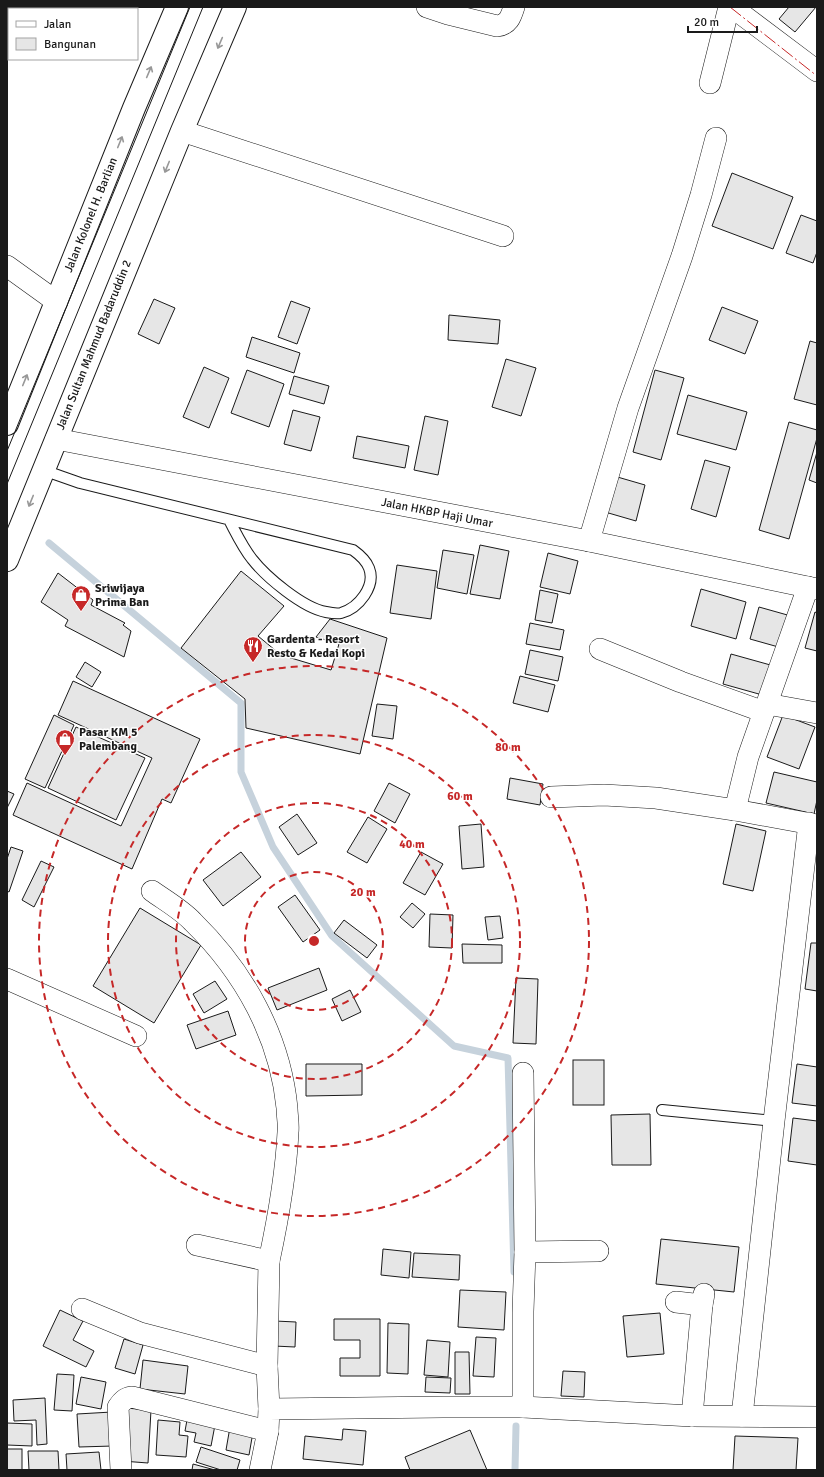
<svg xmlns="http://www.w3.org/2000/svg" width="824" height="1477" viewBox="0 0 824 1477" font-family="Signika,sans-serif">
<style>
.lines{fill:none;stroke-linecap:round;stroke-linejoin:round}
.stream{stroke:#c6d2dc;stroke-width:7}
.building{fill:#e6e6e6;stroke:#1a1a1a}
.lane-casing{stroke:#1a1a1a;stroke-width:12}
.street-casing{stroke:#1a1a1a;stroke-width:22}
.highway-casing{stroke:#1a1a1a;stroke-width:24}
.lane{stroke:#fff;stroke-width:10}
.street{stroke:#fff;stroke-width:21}
.highway{stroke:#fff;stroke-width:22}
.tram{stroke:#1a1a1a;stroke-width:1}
.power{stroke:#c62828;stroke-width:1;stroke-dasharray:14 3 2 3;stroke-linecap:butt}
.oneway{stroke:#989898}
.ring{fill:none;stroke:#c62828;stroke-width:2;stroke-dasharray:7 5}
.labels{text-anchor:middle;dominant-baseline:central;stroke-width:3;stroke-linejoin:round;paint-order:stroke}
.street-label{font-size:12px;fill:#1a1a1a;stroke:#fff}
.poi-label{font-size:12px;font-weight:bold;fill:#1a1a1a;stroke:#fff;text-anchor:start}
.centre{fill:#c62828;stroke:#fff;stroke-width:2}
.ring-label{font-size:12px;text-anchor:middle;font-weight:bold;fill:#c62828;stroke:#fff;stroke-width:3;stroke-linejoin:round;paint-order:stroke}
</style>
<rect width="100%" height="100%" fill="#fff"/>
<g class="lines">
<g class="stream">
<polyline points="49,543 241,703 241,772 273,847 332,936 454,1046 508,1058 514,1272"/>
<polyline points="515,1470 516,1426"/>
</g>
</g>
<g class="building">
<polygon points="789,7 816,7 795,32 779,19"/>
<polygon points="732,173 793,197 773,249 712,226"/>
<polygon points="801,215 817,221 817,252 813,263 786,253"/>
<polygon points="154,299 175,308 159,344 138,334"/>
<polygon points="291,301 310,308 297,344 278,337"/>
<polygon points="722,307 758,321 745,354 709,340"/>
<polygon points="449,315 500,320 498,344 448,340"/>
<polygon points="252,337 300,353 294,373 246,357"/>
<polygon points="810,341 817,343 817,405 794,399"/>
<polygon points="506,359 536,368 521,416 492,407"/>
<polygon points="204,367 229,378 209,428 183,417"/>
<polygon points="247,370 284,384 269,427 231,413"/>
<polygon points="655,370 684,378 661,460 633,452"/>
<polygon points="294,376 329,386 324,404 289,394"/>
<polygon points="688,395 747,412 736,450 677,434"/>
<polygon points="293,410 320,417 311,451 284,444"/>
<polygon points="425,416 448,421 438,475 414,470"/>
<polygon points="789,422 817,430 817,438 789,539 759,530"/>
<polygon points="357,436 409,446 405,468 353,458"/>
<polygon points="817,452 817,483 809,480"/>
<polygon points="705,460 730,467 716,517 691,509"/>
<polygon points="614,476 645,485 636,521 605,512"/>
<polygon points="480,545 509,551 500,599 470,594"/>
<polygon points="443,550 474,555 467,594 437,588"/>
<polygon points="548,553 578,561 570,594 540,587"/>
<polygon points="397,565 437,571 431,619 390,613"/>
<polygon points="241,571 284,606 258,636 281,655 331,670 339,644 316,637 330,619 387,638 360,754 246,728 245,699 181,648"/>
<polygon points="58,573 93,600 91,605 125,623 123,625 131,631 124,657 65,626 68,620 41,602"/>
<polygon points="701,589 746,602 736,639 691,626"/>
<polygon points="540,590 558,594 552,623 535,620"/>
<polygon points="759,607 791,616 782,648 750,639"/>
<polygon points="815,612 817,613 817,651 805,648"/>
<polygon points="530,623 564,630 560,650 526,644"/>
<polygon points="530,650 563,657 558,681 525,674"/>
<polygon points="731,654 774,666 766,696 723,684"/>
<polygon points="85,662 101,672 92,687 76,677"/>
<polygon points="520,676 555,685 548,712 513,703"/>
<polygon points="73,681 200,739 171,803 162,799 132,869 13,815 27,783 121,826 152,758 58,715"/>
<polygon points="377,704 397,706 393,739 372,736"/>
<polygon points="54,715 74,725 45,788 25,779"/>
<polygon points="783,715 815,727 799,769 767,757"/>
<polygon points="76,727 145,758 116,820 48,788"/>
<polygon points="774,772 817,782 817,800 814,814 766,803"/>
<polygon points="510,778 543,784 540,805 507,799"/>
<polygon points="389,783 410,794 395,823 374,811"/>
<polygon points="7,791 14,794 7,808"/>
<polygon points="297,814 317,843 298,855 279,827"/>
<polygon points="368,817 387,829 367,863 347,852"/>
<polygon points="481,824 484,867 462,869 459,826"/>
<polygon points="736,824 766,831 753,891 723,884"/>
<polygon points="11,847 23,851 9,892 7,891 7,859"/>
<polygon points="241,852 261,877 223,906 203,880"/>
<polygon points="421,852 443,864 425,895 403,883"/>
<polygon points="41,861 54,867 34,907 22,900"/>
<polygon points="295,895 320,930 303,942 278,907"/>
<polygon points="412,903 425,914 413,928 400,917"/>
<polygon points="140,908 201,945 154,1023 93,986"/>
<polygon points="430,914 453,915 452,948 429,947"/>
<polygon points="500,916 503,938 488,940 485,917"/>
<polygon points="344,920 377,945 367,958 334,933"/>
<polygon points="811,943 817,943 817,991 805,989"/>
<polygon points="462,944 502,945 502,963 463,963"/>
<polygon points="319,968 327,990 277,1010 268,988"/>
<polygon points="516,978 538,979 536,1044 513,1043"/>
<polygon points="215,981 227,999 204,1013 193,994"/>
<polygon points="350,990 361,1012 342,1021 332,999"/>
<polygon points="228,1011 236,1035 196,1049 187,1025"/>
<rect x="573" y="1060" width="31" height="45"/>
<polygon points="306,1064 362,1064 362,1095 306,1096"/>
<polygon points="797,1064 817,1067 817,1106 792,1103"/>
<polygon points="650,1114 651,1165 612,1165 611,1115"/>
<polygon points="793,1118 817,1121 817,1165 788,1161"/>
<polygon points="661,1239 739,1247 734,1292 656,1284"/>
<polygon points="383,1249 411,1252 409,1278 381,1275"/>
<polygon points="414,1253 460,1255 459,1280 412,1277"/>
<polygon points="460,1290 506,1292 504,1330 458,1327"/>
<polygon points="60,1310 83,1321 73,1340 94,1351 86,1367 43,1346"/>
<polygon points="660,1313 664,1354 627,1357 623,1316"/>
<polygon points="334,1319 380,1319 380,1376 340,1376 340,1358 360,1358 360,1340 334,1340"/>
<polygon points="275,1321 296,1322 295,1347 274,1346"/>
<polygon points="388,1323 409,1324 408,1374 387,1373"/>
<polygon points="476,1337 496,1338 494,1377 473,1376"/>
<polygon points="124,1339 143,1345 135,1374 115,1368"/>
<polygon points="427,1340 450,1342 448,1377 424,1375"/>
<polygon points="455,1352 469,1352 470,1394 455,1394"/>
<polygon points="143,1360 188,1366 185,1394 140,1389"/>
<polygon points="563,1371 585,1372 584,1397 561,1396"/>
<polygon points="57,1374 74,1375 72,1411 54,1410"/>
<polygon points="81,1377 106,1382 101,1409 76,1404"/>
<polygon points="426,1377 451,1378 450,1393 425,1392"/>
<polygon points="45,1398 47,1444 37,1445 36,1420 14,1421 13,1400"/>
<polygon points="125,1408 151,1410 148,1463 122,1461"/>
<polygon points="112,1412 113,1446 79,1447 77,1414"/>
<polygon points="158,1420 180,1422 179,1435 188,1436 186,1457 156,1455"/>
<polygon points="187,1420 215,1425 211,1446 194,1442 196,1433 185,1431"/>
<polygon points="7,1423 32,1424 32,1446 7,1445"/>
<polygon points="230,1427 253,1432 249,1455 226,1450"/>
<polygon points="343,1429 366,1431 363,1465 303,1459 305,1436 342,1440"/>
<polygon points="470,1430 487,1470 410,1470 405,1457"/>
<polygon points="735,1436 798,1438 796,1470 733,1470"/>
<polygon points="201,1447 240,1460 237,1470 221,1470 196,1462"/>
<rect x="7" y="1449" width="15" height="21"/>
<polygon points="28,1451 58,1451 59,1470 29,1470"/>
<polygon points="99,1452 101,1470 67,1470 66,1454"/>
<polygon points="193,1464 215,1470 192,1470"/>
</g>
<g class="lines">
<g class="lane-casing">
<g id="lane">
<path d="M43 470 80 483 353 550C360 555 366 560 369 568 376 586 359 608 341 613 337 614 331 613 326 612 303 608 266 577 252 559 243 548 236 533 229 520"/>
<polyline points="662,1110 774,1121"/>
</g>
</g>
<g class="street-casing">
<g id="street">
<path d="M427 7 448 14 497 26C508 25 511 17 514 7"/>
<polyline points="732,7 817,71"/>
<polyline points="710,83 729,7"/>
<polyline points="182,131 503,236"/>
<polyline points="7,266 57,302"/>
<polyline points="56,439 589,541 817,589"/>
<polyline points="589,541 628,408 682,256 701,195 716,138"/>
<polyline points="600,649 681,682 764,712"/>
<polyline points="767,704 817,713"/>
<polyline points="551,797 604,795 656,798 735,810 817,825"/>
<polyline points="735,810 748,757 808,587"/>
<path d="M152 891C166 901 182 910 193 922 244 972 280 1036 287 1108 287 1116 289 1124 288 1132 286 1176 278 1219 269 1261"/>
<polyline points="7,979 136,1036"/>
<polyline points="523,1073 525,1252 523,1312 523,1407"/>
<polyline points="197,1245 269,1261 267,1366 269,1409"/>
<polyline points="525,1252 598,1251"/>
<polyline points="676,1302 702,1305 704,1294"/>
<polyline points="82,1309 140,1333 267,1366"/>
<polyline points="692,1416 702,1305"/>
<polyline points="742,1416 774,1121 809,823"/>
<path d="M121 1470 118 1407C122 1401 125 1398 132 1397L268 1431"/>
<polyline points="260,1470 268,1431 269,1409 443,1407 523,1407 692,1416 817,1417"/>
</g>
</g>
<g class="highway-casing">
<g id="highway">
<polyline points="7,424 134,108 177,7"/>
<polyline points="7,560 182,131 235,7"/>
</g>
</g>
<use href="#lane" class="lane"/>
<use href="#street" class="street"/>
<use href="#highway" class="highway"/>
<g class="tram">
<polyline points="7,451 190,7"/>
<polyline points="7,484 203,7"/>
</g>
<polyline class="power" points="730,7 817,76"/>
</g>
<defs><path id="oneway-shaft" d="M-6 0H5M1.5-3L5.5 0L1.5 3" fill="none" stroke-width="1.6" stroke-linecap="round" stroke-linejoin="round"/></defs>
<g class="oneway">
<use href="#oneway-shaft" transform="translate(220 43) rotate(113)"/>
<use href="#oneway-shaft" transform="translate(149 72) rotate(-67)"/>
<use href="#oneway-shaft" transform="translate(120 142) rotate(-68)"/>
<use href="#oneway-shaft" transform="translate(167 167) rotate(112)"/>
<use href="#oneway-shaft" transform="translate(25 380) rotate(-68)"/>
<use href="#oneway-shaft" transform="translate(31 501) rotate(112)"/>
</g>
<g class="ring">
<circle cx="314" cy="941" r="69"/>
<circle cx="314" cy="941" r="138"/>
<circle cx="314" cy="941" r="206"/>
<circle cx="314" cy="941" r="275"/>
</g>
<defs>
<g id="shop-pin" transform="scale(1)"><path d="M0 17L-7.5 6A9.5 9.5 0 1 1 7.5 6Z" fill="#c62828" stroke="#fff"/><path d="M-5-2.5h2.3a2.7 3.5 0 0 1 5.4 0H5L5.5 6h-11ZM-1.5-2.5h3a1.5 2.3 0 0 0-3 0Z" fill="#fff"/></g>
<g id="restaurant-pin" transform="scale(1)"><path d="M0 17L-7.5 6A9.5 9.5 0 1 1 7.5 6Z" fill="#c62828" stroke="#fff"/><path d="M-5-6h1v4h1v-4h1v4h1v-4h1v5L-1.5 .5V6h-2V.5L-5-1ZM5-6V6H3V1.5H1.5Q1.5-4 5-6Z" fill="#fff"/></g>
</defs>
<g fill-rule="evenodd">
<use href="#shop-pin" x="81" y="595"/>
<use href="#restaurant-pin" x="253" y="646"/>
<use href="#shop-pin" x="65" y="739"/>
</g>
<g class="labels">
<g class="street-label">
<text transform="translate(91 215) rotate(-68)">Jalan Kolonel H. Barlian</text>
<text transform="translate(94 345) rotate(-68)">Jalan Sultan Mahmud Badaruddin 2</text>
<text transform="translate(437 513) rotate(11)">Jalan HKBP Haji Umar</text>
</g>
<g class="poi-label">
<text x="95" y="588">Sriwijaya<tspan x="95" dy="14">Prima Ban</tspan></text>
<text x="267" y="639">Gardenta - Resort<tspan x="267" dy="14">Resto &amp; Kedai Kopi</tspan></text>
<text x="79" y="732">Pasar KM 5<tspan x="79" dy="14">Palembang</tspan></text>
</g>
</g>
<circle cx="314" cy="941" r="6" class="centre"/>
<g class="ring-label">
<text x="508" y="751">80 m</text>
<text x="460" y="800">60 m</text>
<text x="412" y="848">40 m</text>
<text x="363" y="896">20 m</text>
</g>
<rect width="824" height="1477" fill="none" stroke="#1a1a1a" stroke-width="16"/>
<rect x="8" y="8" width="130" height="52" fill="#ffffff" stroke="#a3a3a3"/>
<rect x="16" y="21" width="20" height="6" fill="#ffffff" stroke="#a3a3a3"/>
<text x="44" y="28" font-size="12" fill="#1a1a1a">Jalan</text>
<rect x="16" y="38" width="20" height="12" fill="#e6e6e6" stroke="#a3a3a3"/>
<text x="44" y="48" font-size="12" fill="#1a1a1a">Bangunan</text>
<path d="M688 26v6h69v-6" fill="none" stroke="#1a1a1a" stroke-width="2"/>
<text x="694" y="26" font-size="12" fill="#1a1a1a" stroke="#ffffff" stroke-width="3" paint-order="stroke">20 m</text>
</svg>
